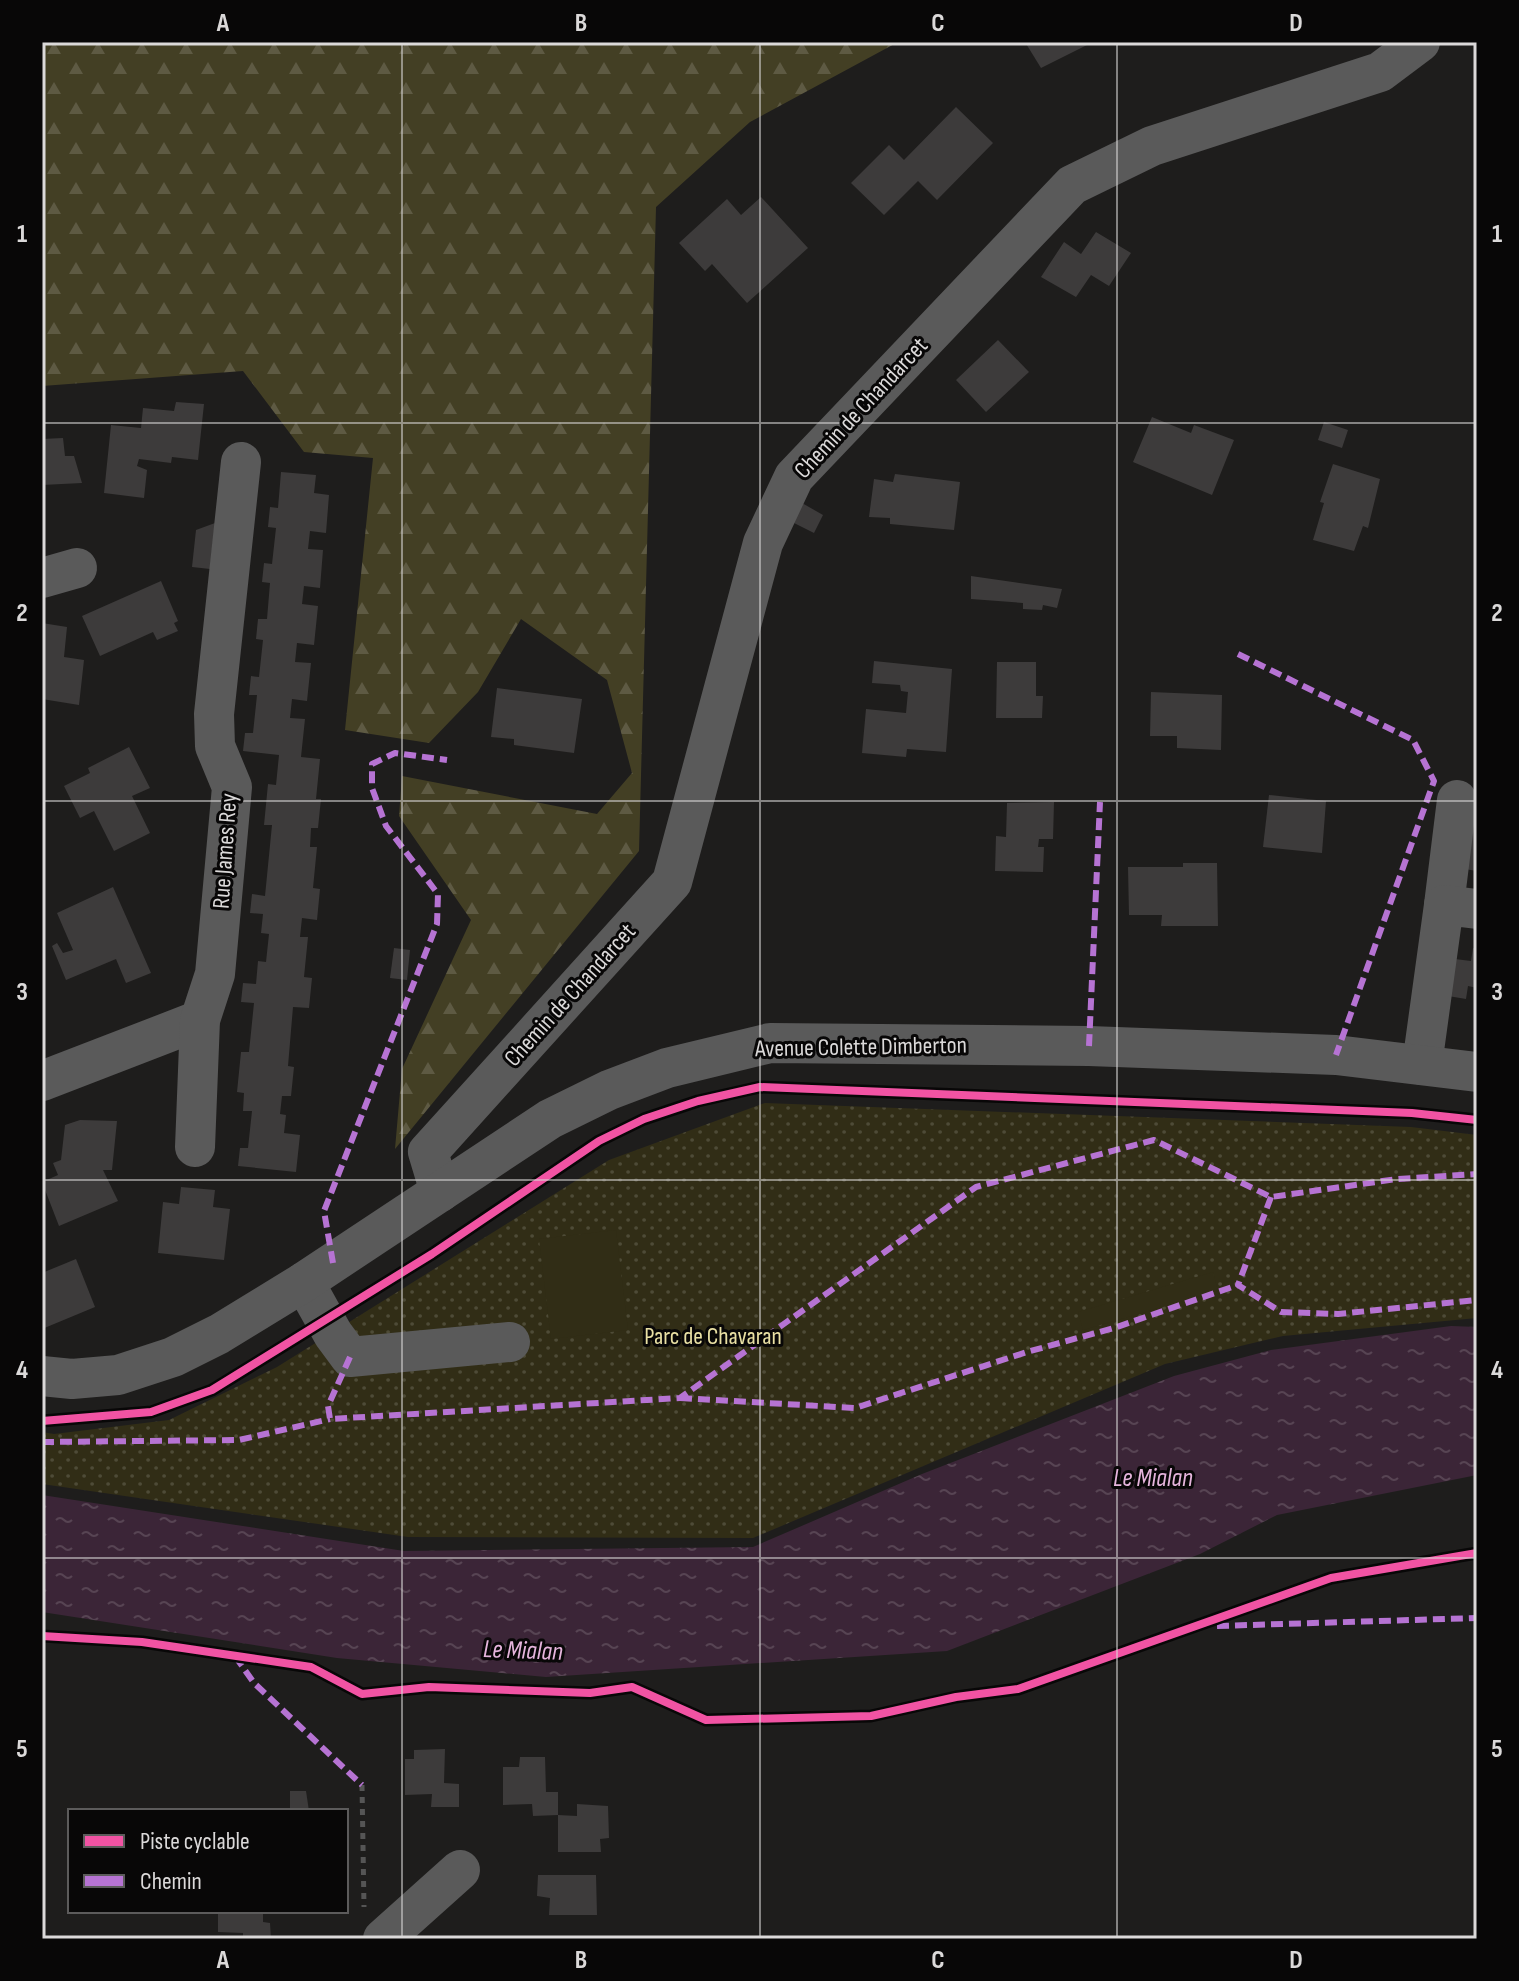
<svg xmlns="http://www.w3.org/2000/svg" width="1519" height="1981" viewBox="0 0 1519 1981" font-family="'Sofia Sans Condensed',sans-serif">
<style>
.grass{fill:url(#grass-dots)}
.forest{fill:url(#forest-firs)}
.pitch{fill:#312d16}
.water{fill:url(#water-ripples)}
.building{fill:#3d3b3b}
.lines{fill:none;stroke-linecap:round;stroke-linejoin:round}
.path{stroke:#555;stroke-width:5;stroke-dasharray:6 6;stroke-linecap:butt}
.minor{stroke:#5a5a5a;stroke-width:40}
.quiet{stroke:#b673d3;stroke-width:6;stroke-dasharray:12 6;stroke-linecap:butt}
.cycleway-casing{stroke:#080707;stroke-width:13}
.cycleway{stroke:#f153a3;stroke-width:8}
.grid{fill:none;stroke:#dbd9d9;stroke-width:2;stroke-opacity:0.55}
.labels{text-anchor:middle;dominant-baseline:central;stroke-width:6;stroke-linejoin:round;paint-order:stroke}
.street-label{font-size:24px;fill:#dbd9d9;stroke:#080707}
.park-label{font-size:24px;fill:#e9e0a4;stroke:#080707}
.water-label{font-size:26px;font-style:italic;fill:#e5b4dc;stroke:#080707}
.neatline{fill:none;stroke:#dbd9d9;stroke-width:3}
.grid-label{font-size:26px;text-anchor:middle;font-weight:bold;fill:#dbd9d9}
</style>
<defs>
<pattern id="grass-dots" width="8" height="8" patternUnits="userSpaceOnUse" patternTransform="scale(2)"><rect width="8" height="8" fill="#312d16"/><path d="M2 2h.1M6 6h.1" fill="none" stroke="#4e4b37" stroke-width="1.8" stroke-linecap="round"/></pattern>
<pattern id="forest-firs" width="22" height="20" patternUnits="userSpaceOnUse" patternTransform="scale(2)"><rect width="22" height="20" fill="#433f24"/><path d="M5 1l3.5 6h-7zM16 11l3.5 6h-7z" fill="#5e5a43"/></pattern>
<pattern id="water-ripples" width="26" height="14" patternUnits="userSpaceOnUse" patternTransform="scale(2)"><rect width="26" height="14" fill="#3b2537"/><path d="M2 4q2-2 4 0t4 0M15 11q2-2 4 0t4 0" fill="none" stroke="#574453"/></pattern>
</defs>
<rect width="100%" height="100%" fill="#1e1d1c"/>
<polygon class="grass" points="765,1103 1411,1127 1477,1135 1477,1318 1283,1336 1165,1364 753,1538 408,1537 42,1484 42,1432 54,1434 169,1420 277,1367 609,1160"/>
<polygon class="forest" points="42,42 898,42 750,122 656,207 639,851 395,1149 402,1069 471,920 399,816 402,776 597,814 632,773 607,680 521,619 478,692 429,743 345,730 373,458 304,452 243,371 42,386"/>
<g class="pitch">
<polygon points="616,1230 628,1330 551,1339 539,1239"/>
<polygon points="1213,1272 1218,1291 1083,1330 1078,1312"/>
</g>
<polygon class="water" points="1451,1326 1477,1327 1477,1475 1277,1515 1200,1554 947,1651 546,1677 337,1658 42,1612 42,1495 404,1551 753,1547 922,1474 1174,1376 1271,1350"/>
<g class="building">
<polygon points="1025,42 1089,42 1089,44 1041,68"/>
<polygon points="956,107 993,143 937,200 918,181 884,215 851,183 889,145 904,160"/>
<polygon points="761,197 808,248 747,303 712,264 705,271 679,243 727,199 741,215"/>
<polygon points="1096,232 1131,253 1109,286 1091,275 1076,297 1041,277 1064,242 1081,254"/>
<polygon points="998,340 1029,372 986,412 956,380"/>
<polygon points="176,402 204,404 198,460 172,457 171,463 139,459 137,466 147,470 144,498 104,493 111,425 141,428 143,408 174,411"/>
<polygon points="1152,417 1191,433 1194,425 1234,440 1212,495 1133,462"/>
<polygon points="1324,422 1348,430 1342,448 1318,440"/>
<polygon points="63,438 65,456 74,456 82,483 42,485 42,439"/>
<polygon points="1333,464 1380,479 1368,528 1363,526 1354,551 1313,540 1324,503 1320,502"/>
<polygon points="281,472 316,475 314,493 329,495 326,533 310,531 308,549 323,550 320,588 304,586 302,604 318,606 314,645 297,643 295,662 311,663 307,701 292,699 290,718 305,719 301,757 320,759 316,799 321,799 318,828 311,828 310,847 317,847 313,888 320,889 317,920 302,918 300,937 308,937 304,977 312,978 309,1008 293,1007 288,1066 294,1067 291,1096 282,1096 280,1114 286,1115 284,1133 300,1135 296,1172 238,1166 240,1148 248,1148 252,1111 243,1111 244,1093 237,1092 241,1052 249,1052 254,1003 241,1002 243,983 256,984 258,961 266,962 269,934 261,933 263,914 250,913 252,894 265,896 272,825 264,825 268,784 276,785 279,755 243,751 245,733 253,733 257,695 249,695 251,676 259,677 263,640 256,639 258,619 267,619 270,583 262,582 264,563 272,564 276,528 268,527 270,507 278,508"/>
<polygon points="895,474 960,482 954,530 890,524 890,518 869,517 874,479 893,482"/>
<polygon points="802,503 823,515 814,533 794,523"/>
<polygon points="215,523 210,569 192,567 196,530"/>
<polygon points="971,576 1062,589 1057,608 1043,605 1042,610 1023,609 1023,603 971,599"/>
<polygon points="161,581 178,621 174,623 178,631 157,640 153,632 100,656 82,616"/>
<polygon points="42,623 67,627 64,657 84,660 79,705 42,699"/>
<polygon points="874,661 952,669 946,752 907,749 906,757 862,753 866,709 906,713 908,692 901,691 900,685 872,683"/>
<polygon points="997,662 1036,662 1036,696 1043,696 1042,718 996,718"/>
<polygon points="497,688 582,699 574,753 514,745 514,739 491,737"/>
<polygon points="1151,692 1222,695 1221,750 1177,748 1177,736 1150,736"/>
<polygon points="129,747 150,788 132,796 150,833 114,851 94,811 80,818 64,786 90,773 88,768"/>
<polygon points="1269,795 1326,801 1322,853 1263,847"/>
<polygon points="1054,802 1053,839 1039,839 1038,847 1044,847 1043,872 995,871 996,836 1006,837 1007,803"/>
<polygon points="1466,820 1477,822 1477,871 1458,868"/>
<polygon points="1183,863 1217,863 1218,926 1161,926 1162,915 1129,915 1128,867 1183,867"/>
<polygon points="113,887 151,973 126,983 116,959 66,980 52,946 57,943 63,953 73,950 57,913"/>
<polygon points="394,948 410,950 407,980 390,978"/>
<polygon points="1473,948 1477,949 1477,988 1468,986 1466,999 1448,996 1455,959 1471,961"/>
<polygon points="80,1120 117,1121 112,1170 103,1170 118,1201 59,1226 42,1182 58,1175 53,1163 61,1160 65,1125"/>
<polygon points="181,1187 215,1190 213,1207 230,1209 224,1260 158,1253 163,1202 179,1204"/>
<polygon points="76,1259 95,1307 42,1329 42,1273"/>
<polygon points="445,1749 444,1783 459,1784 459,1807 431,1807 432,1794 405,1795 405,1759 414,1759 414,1750"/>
<polygon points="520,1757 545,1757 546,1792 558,1792 558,1815 533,1816 532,1804 503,1805 503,1767 519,1767"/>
<polygon points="290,1791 306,1791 309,1811 290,1811"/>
<polygon points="577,1804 608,1806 609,1838 600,1839 601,1852 558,1852 558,1815 577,1816"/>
<polygon points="538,1875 596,1875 597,1915 549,1915 550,1898 537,1896"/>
<polygon points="218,1911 263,1911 263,1922 270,1923 271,1939 243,1939 243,1933 218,1932"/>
</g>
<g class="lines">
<polyline class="path" points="362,1785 364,1907"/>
<g class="minor">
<polyline points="42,578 77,568"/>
<polyline points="1444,905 1457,800"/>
<polyline points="1422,1065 1444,905 1477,909"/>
<polyline points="42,1081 200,1020"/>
<polyline points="195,1147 200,1020 215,974 232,787 215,746 214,714 241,462"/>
<polyline points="440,1192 428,1152 672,882 763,543 794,477 1072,185 1152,146 1380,72 1420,42"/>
<polyline points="304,1282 333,1334 350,1357 510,1342"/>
<polyline points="42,1376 72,1379 118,1375 173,1357 219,1334 304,1282 550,1119 609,1090 667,1068 770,1043 1089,1046 1336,1055 1477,1072"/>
<polyline points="383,1939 460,1870"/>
</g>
<g class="quiet">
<polyline points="1238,654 1413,740 1434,781 1336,1055"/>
<polyline points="1089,1046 1100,802"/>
<polyline points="1271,1197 1238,1285 1281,1312 1338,1314 1477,1300"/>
<polyline points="333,1263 324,1211 437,924 438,894 386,826 372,788 372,764 395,753 447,760"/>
<polyline points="350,1357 328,1406 330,1419 680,1398 976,1187 1154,1140 1271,1197 1397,1179 1477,1174"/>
<polyline points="680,1398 855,1408 1027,1352 1114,1328 1238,1285"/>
<polyline points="42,1442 239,1440 330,1419"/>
<polyline points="1217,1626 1477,1618"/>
<polyline points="235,1656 254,1683 362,1785"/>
</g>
<g class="cycleway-casing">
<g id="cycleway">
<polyline points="42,1421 151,1412 212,1390 432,1254 599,1141 644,1119 698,1101 760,1087 1412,1113 1477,1120"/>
<polyline points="42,1636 142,1642 311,1667 362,1694 429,1687 590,1693 632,1687 706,1720 871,1716 956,1697 1018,1689 1331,1578 1477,1553"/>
</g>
</g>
<use href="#cycleway" class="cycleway"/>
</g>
<path class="grid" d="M402 42V1939M760 42V1939M1117 42V1939M42 423H1477M42 801H1477M42 1180H1477M42 1558H1477"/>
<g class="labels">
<g class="street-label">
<text transform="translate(861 408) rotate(-47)">Chemin de Chandarcet</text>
<text transform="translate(225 851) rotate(-86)">Rue James Rey</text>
<text transform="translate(570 995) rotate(-48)">Chemin de Chandarcet</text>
<text transform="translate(861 1047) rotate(-1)">Avenue Colette Dimberton</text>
</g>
<g class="park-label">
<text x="713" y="1336">Parc de Chavaran</text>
</g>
<g class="water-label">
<text x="1153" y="1478">Le Mialan</text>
<text transform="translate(523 1651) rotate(2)">Le Mialan</text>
</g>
</g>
<rect width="1519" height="1981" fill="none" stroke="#080707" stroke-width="88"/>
<rect x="68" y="1809" width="280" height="104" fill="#080707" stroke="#5c5b5b" stroke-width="2"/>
<rect x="84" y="1835" width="40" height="12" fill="#f153a3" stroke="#5c5b5b" stroke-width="2"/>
<text x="140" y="1849" font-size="24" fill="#dbd9d9">Piste cyclable</text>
<rect x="84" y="1875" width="40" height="12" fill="#b673d3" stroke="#5c5b5b" stroke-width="2"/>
<text x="140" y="1889" font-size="24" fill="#dbd9d9">Chemin</text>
<rect x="44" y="44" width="1431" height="1893" class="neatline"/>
<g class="grid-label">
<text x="223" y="31">A</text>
<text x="581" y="31">B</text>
<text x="938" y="31">C</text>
<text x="1296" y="31">D</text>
<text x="22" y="242">1</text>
<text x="1497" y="242">1</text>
<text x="22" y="621">2</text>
<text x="1497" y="621">2</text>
<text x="22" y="1000">3</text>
<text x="1497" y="1000">3</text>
<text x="22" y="1378">4</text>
<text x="1497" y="1378">4</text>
<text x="22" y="1757">5</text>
<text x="1497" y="1757">5</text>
<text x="223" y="1968">A</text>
<text x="581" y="1968">B</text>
<text x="938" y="1968">C</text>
<text x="1296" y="1968">D</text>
</g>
</svg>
